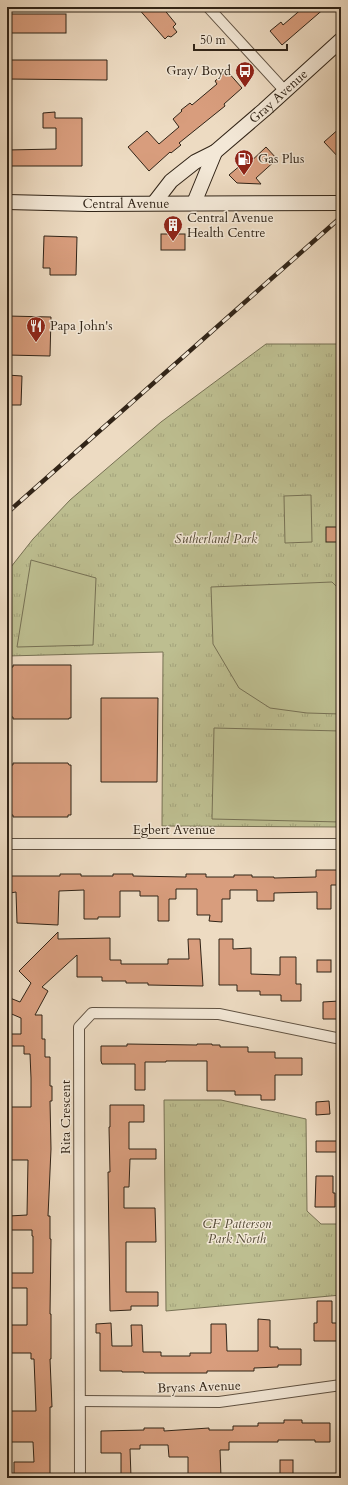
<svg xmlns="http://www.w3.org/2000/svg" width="348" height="1485" viewBox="0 0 348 1485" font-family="Cardo,serif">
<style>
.park{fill:url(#park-tufts);stroke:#777154}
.garden{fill:#bdbe90;stroke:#777154}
.building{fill:#d89d7d;stroke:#312417}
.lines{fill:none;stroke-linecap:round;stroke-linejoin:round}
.street-casing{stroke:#605242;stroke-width:12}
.secondary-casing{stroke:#312417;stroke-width:16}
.street{stroke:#f3e8d7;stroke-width:10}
.secondary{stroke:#f3e8d7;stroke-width:14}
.rail-casing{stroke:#312417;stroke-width:4.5}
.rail{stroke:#f3e8d7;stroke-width:3;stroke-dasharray:9;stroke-linecap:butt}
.labels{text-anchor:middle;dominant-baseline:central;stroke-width:3;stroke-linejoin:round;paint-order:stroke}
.poi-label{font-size:13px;fill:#312417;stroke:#f3e8d7;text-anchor:start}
.street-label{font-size:13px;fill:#312417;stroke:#f3e8d7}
.park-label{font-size:13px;font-style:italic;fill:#544a35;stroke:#f3e8d7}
</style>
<defs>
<pattern id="park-tufts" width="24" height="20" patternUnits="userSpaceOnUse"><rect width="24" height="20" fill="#bdbe90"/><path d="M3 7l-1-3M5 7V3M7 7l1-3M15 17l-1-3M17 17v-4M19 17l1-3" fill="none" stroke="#a3a37b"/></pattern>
</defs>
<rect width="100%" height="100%" fill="#eddbc2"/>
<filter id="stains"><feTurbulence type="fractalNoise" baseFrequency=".005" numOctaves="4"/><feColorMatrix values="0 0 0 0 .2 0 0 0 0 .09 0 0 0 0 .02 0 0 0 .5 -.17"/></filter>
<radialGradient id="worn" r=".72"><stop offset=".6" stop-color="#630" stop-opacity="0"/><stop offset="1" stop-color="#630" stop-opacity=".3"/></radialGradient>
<g class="park">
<polygon points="266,344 341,344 341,827 162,826 163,652 7,656 7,572 33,539 70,500 161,422"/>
<polygon points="164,1100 221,1100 306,1119 307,1211 321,1224 341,1224 341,1295 166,1311"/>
</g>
<g class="garden">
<polygon points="311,495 312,542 285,543 284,496"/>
<polygon points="31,560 96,578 93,645 17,647"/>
<polygon points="332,582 340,590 341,714 307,713 270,708 239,688 213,644 211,587"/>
<polygon points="214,728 341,731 341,822 212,819"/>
</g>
<g class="building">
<polygon points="137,7 162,7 176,24 173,27 177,32 171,37 168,36 165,39"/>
<polygon points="304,7 326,7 282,45 270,31 281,22 283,25"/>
<rect x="7" y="14" width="59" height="19"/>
<polygon points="7,60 107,60 107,80 7,79"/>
<polygon points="227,71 242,88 224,104 225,106 179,143 181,145 171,153 170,152 149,171 128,147 147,131 159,144 179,127 173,119 182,111 181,110 190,103 192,105 217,84 215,81"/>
<polygon points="55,112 55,118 82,118 82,166 7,166 7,150 56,149 56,128 43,128 43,113"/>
<polygon points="341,127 341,160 324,142"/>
<polygon points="266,147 277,159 256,178 261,184 237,183 229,175 242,164 245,167"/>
<rect x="161" y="234" width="24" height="16"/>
<polygon points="44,236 77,237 76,275 50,275 50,268 43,268"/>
<polygon points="7,316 51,317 50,356 7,355"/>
<polygon points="7,375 22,376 21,405 7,405"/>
<rect x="326" y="527" width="14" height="15"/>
<polygon points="13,665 71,665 71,718 69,718 69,719 13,719 13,717 7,717 7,667 13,667"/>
<polygon points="101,698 158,698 157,782 101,782"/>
<polygon points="13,763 68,763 69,765 71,765 71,815 68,815 68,817 13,817 13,815 7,815 7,765 13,765"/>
<polygon points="316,870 341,870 341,885 331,885 331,909 317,909 317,892 274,893 274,901 257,901 257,890 230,890 230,899 222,899 222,922 209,921 210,915 197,915 197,889 176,889 176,899 169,899 169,921 158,921 158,896 140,896 140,891 120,891 120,917 98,917 98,919 84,919 84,890 59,891 58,925 17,923 16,892 10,893 9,876 60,876 60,874 81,874 81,876 113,876 113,874 133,874 133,876 186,877 186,874 206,874 206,877 234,877 234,875 252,875 252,877 274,877 274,878 316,877"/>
<polygon points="58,932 58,939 110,938 110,960 121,960 121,964 168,964 168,959 189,959 188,939 200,939 203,986 148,985 148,983 126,983 126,981 102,981 102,977 77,977 77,955 42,987 48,991 35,1015 42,1015 42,1039 45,1039 45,1057 50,1057 50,1086 52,1086 52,1101 50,1101 51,1149 48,1216 50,1216 50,1239 51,1239 50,1314 51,1314 51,1359 50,1359 52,1407 50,1407 50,1478 14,1478 14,1462 34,1462 33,1442 7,1442 7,1411 36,1411 35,1384 34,1359 31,1359 31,1353 7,1353 7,1325 27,1325 27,1288 7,1288 7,1273 33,1273 33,1236 32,1236 32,1230 9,1230 9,1216 27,1215 28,1160 10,1160 10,1141 7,1141 7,1107 31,1107 31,1078 30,1054 24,1054 24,1046 7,1046 7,1034 21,1034 21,1018 7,1012 7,1006 10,998 20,1002 31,983 19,971"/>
<polygon points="219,939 233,939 233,949 251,948 251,974 280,975 280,957 296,957 296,984 301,984 301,1001 281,1001 281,995 260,995 260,991 237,991 237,985 219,985"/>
<rect x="317" y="960" width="14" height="12"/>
<polygon points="339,1001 339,1019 323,1019 323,1002"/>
<polygon points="127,1044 197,1045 197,1044 212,1044 212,1045 220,1045 220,1047 248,1047 248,1052 275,1052 275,1058 302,1058 302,1075 275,1075 275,1100 261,1100 261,1095 235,1095 235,1091 207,1091 207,1061 166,1061 166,1062 145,1062 145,1090 135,1090 135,1064 102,1064 101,1061 101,1046 127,1046"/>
<polygon points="329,1101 330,1114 316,1115 316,1102"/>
<polygon points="110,1105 144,1105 144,1122 129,1122 129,1149 156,1149 156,1159 130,1159 129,1187 124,1187 124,1208 155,1208 156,1242 126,1242 126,1292 158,1292 158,1306 131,1306 131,1310 110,1311 108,1172 110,1172 109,1127 110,1127"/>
<polygon points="316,1141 338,1141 337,1152 316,1152"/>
<polygon points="316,1176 333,1176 333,1193 335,1193 335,1207 315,1207"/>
<polygon points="317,1301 332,1301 332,1323 341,1323 341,1341 314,1341 314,1323 317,1323"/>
<polygon points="258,1319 270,1320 270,1347 278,1347 278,1349 301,1349 301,1365 278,1365 278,1367 254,1368 254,1371 207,1371 207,1373 144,1373 144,1372 122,1372 122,1371 100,1371 100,1333 96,1333 96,1324 111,1323 112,1346 132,1346 131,1325 142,1325 143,1352 161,1352 161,1356 190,1356 190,1353 211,1353 211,1324 226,1324 227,1351 258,1351"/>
<polygon points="284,1420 302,1420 302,1423 330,1423 330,1442 315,1442 315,1440 278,1440 278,1442 229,1442 229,1450 220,1450 221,1477 188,1477 188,1457 169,1457 168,1445 140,1445 140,1449 130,1449 131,1477 121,1478 121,1453 101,1453 101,1431 144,1430 144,1428 164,1428 164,1431 209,1428 209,1430 233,1430 233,1426 258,1426 258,1423 284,1423"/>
<rect x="280" y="1460" width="13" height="17"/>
</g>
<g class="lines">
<g class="street-casing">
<g id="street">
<polyline points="208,7 285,91"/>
<polyline points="7,844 341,844"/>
<polyline points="80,1401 219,1402 341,1385"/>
<polyline points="80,1478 79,1027 92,1013 219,1014 341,1039"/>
</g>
</g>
<g class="secondary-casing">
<g id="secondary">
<path id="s1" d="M7 202 89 204 341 203"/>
<path id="s2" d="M154 203 171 181 195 162 215 152 264 110 341 40"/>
<polyline points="194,203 215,152"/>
</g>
</g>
<use href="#street" class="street"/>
<use href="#secondary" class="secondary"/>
<g class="rail-casing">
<polyline id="rail" points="7,513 341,217"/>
</g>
<use href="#rail" class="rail"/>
</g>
<defs>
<g id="bus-pin" transform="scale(1)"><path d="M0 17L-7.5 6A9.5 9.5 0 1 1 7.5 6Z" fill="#8f2418" stroke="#f3e8d7"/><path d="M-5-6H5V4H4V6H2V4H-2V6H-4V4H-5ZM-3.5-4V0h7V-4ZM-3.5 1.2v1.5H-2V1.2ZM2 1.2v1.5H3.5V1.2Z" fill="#fff"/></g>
<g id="fuel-pin" transform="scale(1)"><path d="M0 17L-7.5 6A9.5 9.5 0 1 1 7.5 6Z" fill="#8f2418" stroke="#f3e8d7"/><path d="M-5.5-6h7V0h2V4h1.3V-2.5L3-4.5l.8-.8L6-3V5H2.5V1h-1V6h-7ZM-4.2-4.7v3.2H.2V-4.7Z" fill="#fff"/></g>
<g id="building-pin" transform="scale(1)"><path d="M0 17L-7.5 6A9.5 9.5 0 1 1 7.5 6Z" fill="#8f2418" stroke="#f3e8d7"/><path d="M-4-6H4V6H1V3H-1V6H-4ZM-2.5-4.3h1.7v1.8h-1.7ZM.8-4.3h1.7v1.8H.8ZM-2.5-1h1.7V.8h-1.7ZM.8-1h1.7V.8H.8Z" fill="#fff"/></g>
<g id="restaurant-pin" transform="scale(1)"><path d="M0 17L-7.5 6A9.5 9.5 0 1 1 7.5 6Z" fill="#8f2418" stroke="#f3e8d7"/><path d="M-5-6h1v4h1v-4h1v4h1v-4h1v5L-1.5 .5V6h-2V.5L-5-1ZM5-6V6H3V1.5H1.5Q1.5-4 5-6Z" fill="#fff"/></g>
</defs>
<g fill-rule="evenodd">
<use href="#bus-pin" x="245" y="71"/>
<use href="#fuel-pin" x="244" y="159"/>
<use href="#building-pin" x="173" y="225"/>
<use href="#restaurant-pin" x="36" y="326"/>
</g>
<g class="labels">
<g class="poi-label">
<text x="231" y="71" text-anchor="end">Gray/ Boyd</text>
<text x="258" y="159">Gas Plus</text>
<text x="187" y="218">Central Avenue<tspan x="187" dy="15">Health Centre</tspan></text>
<text x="50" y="326">Papa John's</text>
</g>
<g class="street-label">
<text stroke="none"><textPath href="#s2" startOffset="165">Gray Avenue</textPath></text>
<text stroke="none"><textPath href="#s1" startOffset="119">Central Avenue</textPath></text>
<text x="174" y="830">Egbert Avenue</text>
<text transform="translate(66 1117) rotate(-90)">Rita Crescent</text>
<text transform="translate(199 1387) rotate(-2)">Bryans Avenue</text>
</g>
<g class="park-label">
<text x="216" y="539">Sutherland Park</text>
<text x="237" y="1224">CF Patterson<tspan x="237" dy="15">Park North</tspan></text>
</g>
</g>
<rect width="348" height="1485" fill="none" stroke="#eddbc2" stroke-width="24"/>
<rect x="8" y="8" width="332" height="1469" fill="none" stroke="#312417" stroke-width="2"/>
<rect x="12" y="12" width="324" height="1461" fill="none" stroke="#312417"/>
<path d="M194 44v6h93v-6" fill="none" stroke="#312417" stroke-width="2"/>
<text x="200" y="44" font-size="12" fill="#312417" stroke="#f3e8d7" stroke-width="3" paint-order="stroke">50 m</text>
<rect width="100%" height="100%" filter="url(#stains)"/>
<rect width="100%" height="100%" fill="url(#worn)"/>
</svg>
